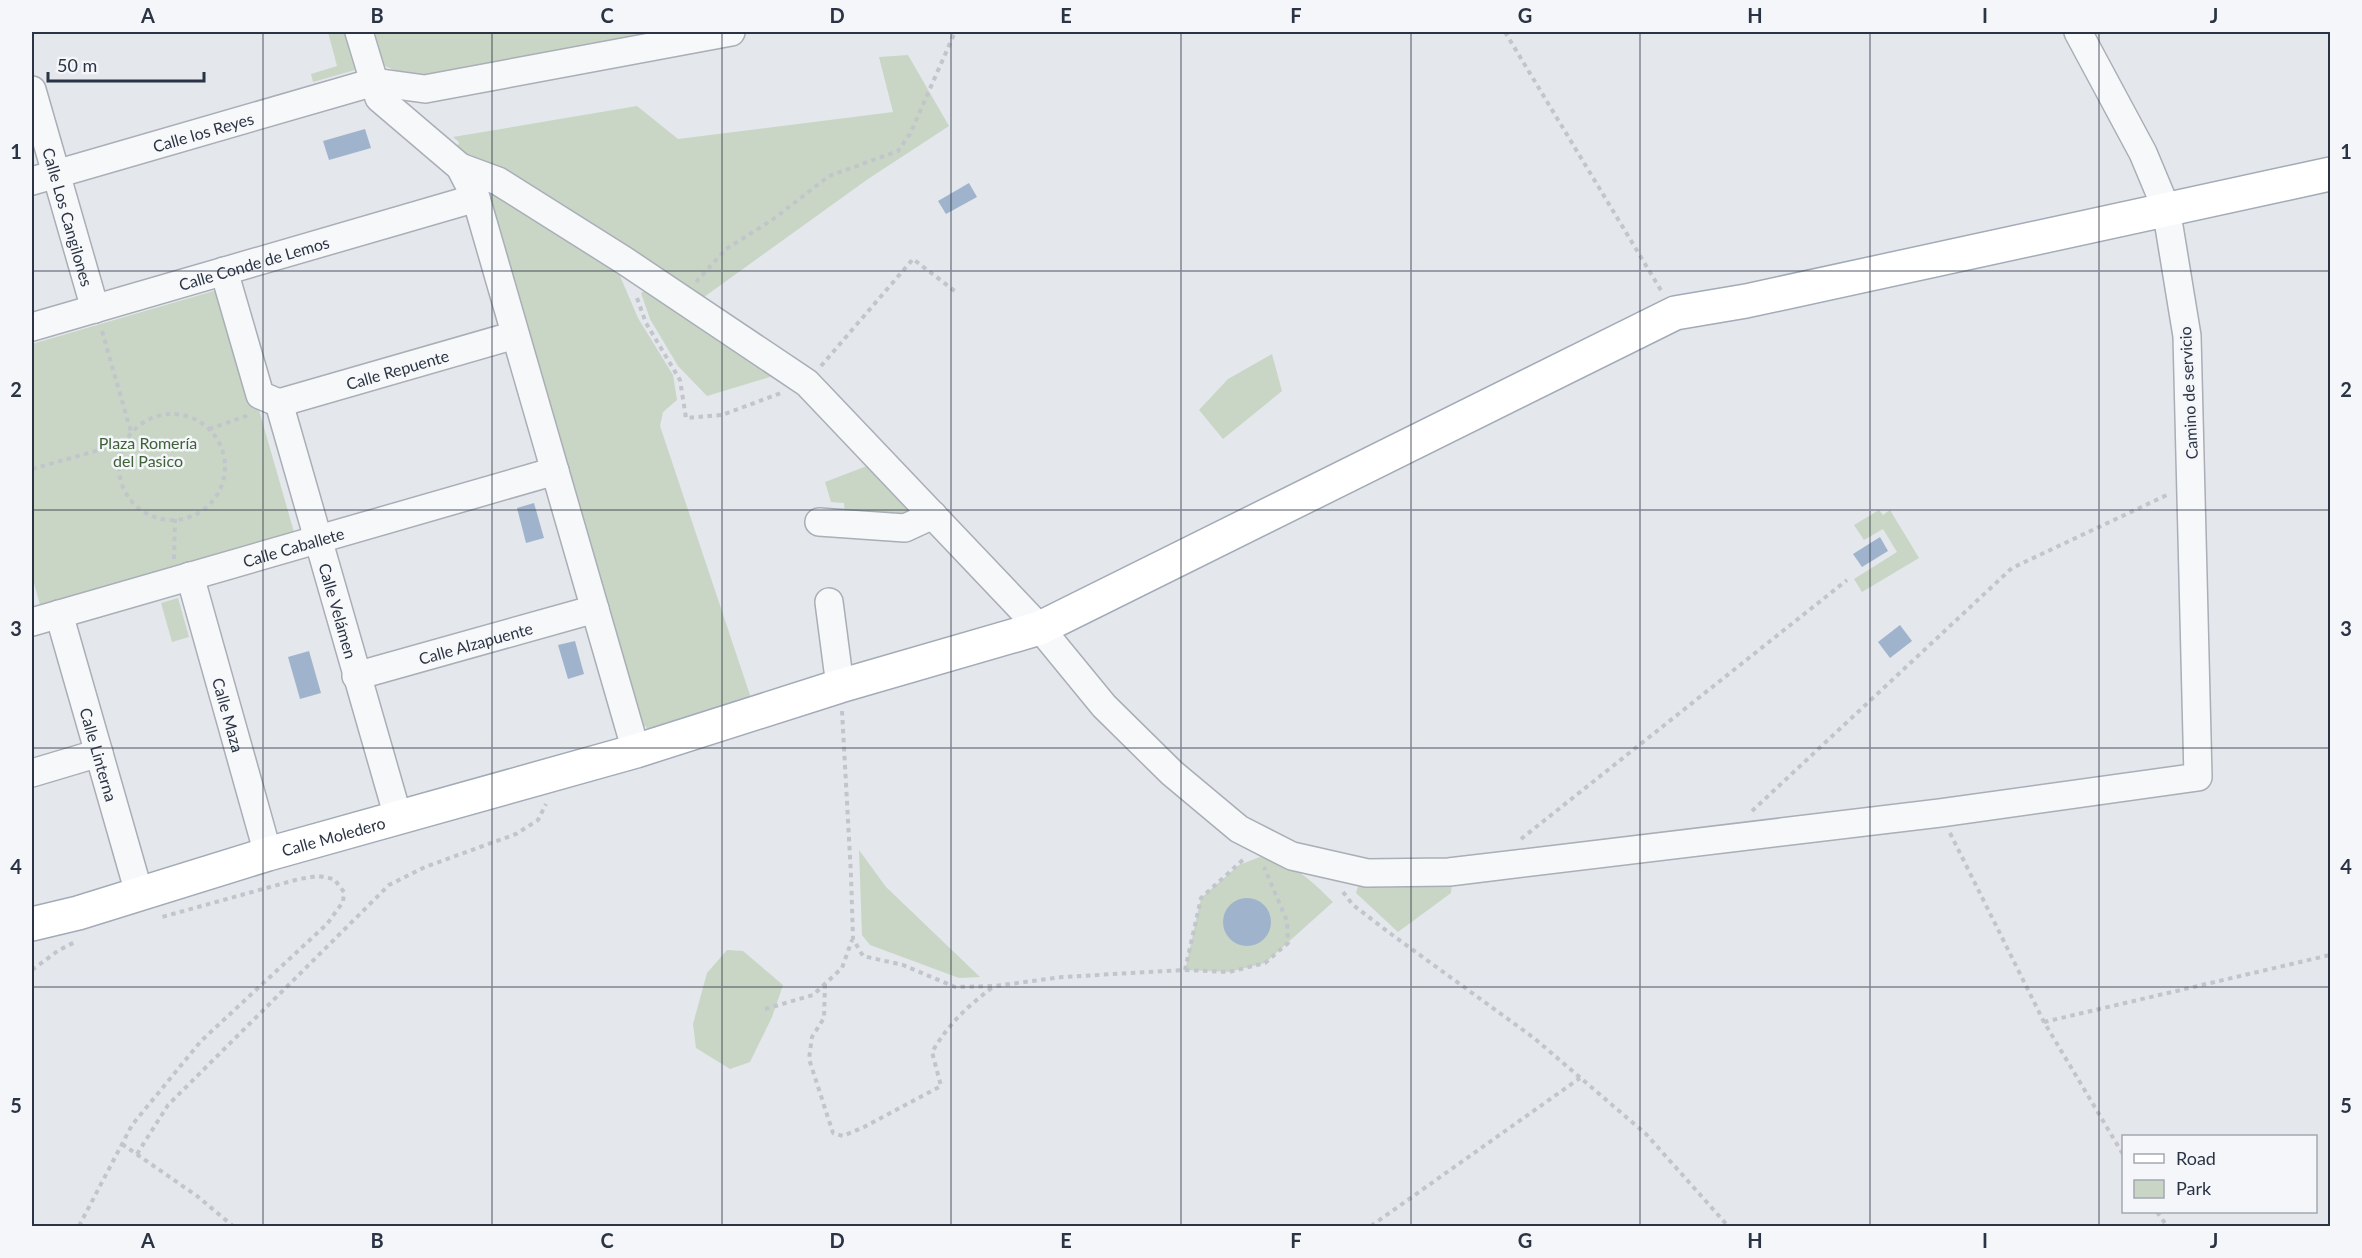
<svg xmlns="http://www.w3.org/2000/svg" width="2362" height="1258" viewBox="0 0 2362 1258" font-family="Lato,sans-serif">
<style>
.green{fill:#c9d6c5}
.water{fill:#9fb4cc}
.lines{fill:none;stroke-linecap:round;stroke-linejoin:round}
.minor-casing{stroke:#a9aeb7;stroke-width:30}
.major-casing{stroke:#a3abb8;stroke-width:36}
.path{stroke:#c2c5cb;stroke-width:4;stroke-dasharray:4.5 4.5;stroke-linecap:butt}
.minor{stroke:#f7f8fa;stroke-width:27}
.major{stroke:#fff;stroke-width:33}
.grid{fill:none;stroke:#2b3445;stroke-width:1.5;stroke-opacity:0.55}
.labels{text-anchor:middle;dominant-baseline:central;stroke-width:5;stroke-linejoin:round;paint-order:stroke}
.street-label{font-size:16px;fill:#2b3445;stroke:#f4f6f9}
.park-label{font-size:16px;fill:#3f6138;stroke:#f4f6f9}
.neatline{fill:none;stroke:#2b3445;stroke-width:2}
.grid-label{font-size:20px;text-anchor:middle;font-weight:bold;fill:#2b3445}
</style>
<rect width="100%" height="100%" fill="#e4e7ec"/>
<g class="green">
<polygon points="328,32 344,32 355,70 313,82 311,74 337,66"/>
<polygon points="372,32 684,32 411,77 380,64"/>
<polygon points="908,55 949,126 868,179 704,297 457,148 459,142 453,137 637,106 678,139 893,112 879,57"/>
<polygon points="496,191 617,269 638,318 673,375 677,400 663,412 660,426 752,701 654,735 644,725 485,193"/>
<polygon points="651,287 774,370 770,377 707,396 678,366 650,319 641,293"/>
<polygon points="224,288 294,532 40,605 32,576 32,344"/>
<polygon points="1272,354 1282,391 1223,439 1199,410 1228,379"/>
<polygon points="872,464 910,506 912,514 904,518 845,517 844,503 831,502 825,482"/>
<polygon points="1879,510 1883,515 1890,510 1919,558 1862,592 1854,579 1897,552 1883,529 1864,540 1854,525"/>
<polygon points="178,598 189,637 172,642 161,603"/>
<polygon points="859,850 886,887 980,977 959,978 870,945 862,935"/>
<path d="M1260 857C1294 864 1309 878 1333 902L1265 963 1229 972 1185 970 1201 898 1239 865Z"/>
<polygon points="1452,880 1451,893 1398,932 1356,893 1359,884"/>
<polygon points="727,950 743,951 783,985 772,1017 750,1062 730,1069 696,1048 693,1024 707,973"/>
</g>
<g class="water">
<polygon points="365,129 371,148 329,160 323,141"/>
<polygon points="969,183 977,197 946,214 938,201"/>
<polygon points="534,503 544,538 526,543 517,508"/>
<polygon points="1880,537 1888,551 1862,567 1853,554"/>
<polygon points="1900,625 1912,641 1890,658 1878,642"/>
<polygon points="575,641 584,674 568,679 558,645"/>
<polygon points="309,651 321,693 300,699 288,657"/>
<circle cx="1247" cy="922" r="24"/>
</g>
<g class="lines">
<g class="minor-casing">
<g id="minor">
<polyline points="359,32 379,98 460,167 476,198 636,751"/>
<path id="s1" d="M32 90 95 309"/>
<polyline points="460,167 498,181 625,261 807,383 1040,628 1104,706 1172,773 1239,829 1292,856 1367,873 1449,872 1940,813 2198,777 2187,336 2166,208 2143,153 2078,32"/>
<path id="s2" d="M32 181 374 82 425 89 731 32"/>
<polyline points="224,271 260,395 279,403"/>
<path id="s3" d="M32 327 476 198"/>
<path id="s4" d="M279 403 398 817"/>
<path id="s5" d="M279 403 515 335"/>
<polyline points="819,522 905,528 933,515"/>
<path id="s6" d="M190 576 268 854"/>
<polyline points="829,602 840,686"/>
<path id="s7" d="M59 614 139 893"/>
<path id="s8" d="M32 622 555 471"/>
<path id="s9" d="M356 676 595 609"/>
<polyline points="32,773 99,753"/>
</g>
</g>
<g class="major-casing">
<g id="major">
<path id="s10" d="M32 924 78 913 268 854 636 751 840 686 1040 628 1675 313 1746 301 2330 174"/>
</g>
</g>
<g class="path">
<polyline points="1505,32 1662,292"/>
<polyline points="696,282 726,249 772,220 829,176 898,151 910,134 955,32"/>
<polyline points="637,298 646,323 680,380 686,418 722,415 781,393"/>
<polyline points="102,331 131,432"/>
<polyline points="821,366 913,259 956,292"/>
<circle cx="172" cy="467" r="53"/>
<polyline points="209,429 249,415"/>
<polyline points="32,469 124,443"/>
<polyline points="174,559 175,519"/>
<polyline points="842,711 851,875 853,939 863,956 903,965 955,987 995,986 1062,977 1185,970 1201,898 1245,858"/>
<polyline points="1752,811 2012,568 2169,494"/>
<polyline points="1950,833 2044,1022 2124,1156"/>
<polyline points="1521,839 1847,580"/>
<polyline points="1343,892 1353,905 1391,934 1534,1038 1646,1134 1728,1226"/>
<polyline points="32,970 59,950 75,942"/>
<polyline points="1185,970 1229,972 1265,963 1288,943 1287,921 1264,867"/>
<path d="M825 984 824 1018 812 1037 809 1059 833 1133 843 1136 864 1127 941 1086 932 1052C950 1022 966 1008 994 986"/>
<polyline points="765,1009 813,995 842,968 852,940"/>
<polyline points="2044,1022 2330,955"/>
<polyline points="122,1144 197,1196 233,1226"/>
<polyline points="137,1154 168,1105 389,885 425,867 516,834 538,820 546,804"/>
<polyline points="2157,1212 2167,1226"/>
<polyline points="79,1226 132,1125 201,1041 327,924 343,902 344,892 334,879 318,876 299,879 162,917"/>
<polyline points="1371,1226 1580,1078"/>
</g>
<use href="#minor" class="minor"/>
<use href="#major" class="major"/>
</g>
<path class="grid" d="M263 32V1226M492 32V1226M722 32V1226M951 32V1226M1181 32V1226M1411 32V1226M1640 32V1226M1870 32V1226M2099 32V1226M32 271H2330M32 510H2330M32 748H2330M32 987H2330"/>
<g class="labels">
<g class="street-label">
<text stroke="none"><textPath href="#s2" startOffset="178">Calle los Reyes</textPath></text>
<text stroke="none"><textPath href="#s1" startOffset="132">Calle Los Cangilones</textPath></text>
<text stroke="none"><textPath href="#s3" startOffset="231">Calle Conde de Lemos</textPath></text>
<text stroke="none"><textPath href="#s5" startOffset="123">Calle Repuente</textPath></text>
<text transform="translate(2188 393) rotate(-93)">Camino de servicio</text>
<text stroke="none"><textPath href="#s8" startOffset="272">Calle Caballete</textPath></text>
<text stroke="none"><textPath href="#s4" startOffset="216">Calle Velámen</textPath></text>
<text stroke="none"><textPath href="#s9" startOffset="124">Calle Alzapuente</textPath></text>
<text stroke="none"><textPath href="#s6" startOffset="144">Calle Maza</textPath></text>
<text stroke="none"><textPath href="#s7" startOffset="146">Calle Linterna</textPath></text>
<text stroke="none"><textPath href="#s10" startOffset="314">Calle Moledero</textPath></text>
</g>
<g class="park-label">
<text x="148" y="442">Plaza Romería<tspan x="148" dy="18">del Pasico</tspan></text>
</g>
</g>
<rect width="2362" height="1258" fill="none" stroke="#f4f6f9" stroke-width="66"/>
<rect x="2122" y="1135" width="195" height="78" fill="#f4f6f9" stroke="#a4a8b1" stroke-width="1.5"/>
<rect x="2134" y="1154" width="30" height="9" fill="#ffffff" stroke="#a4a8b1" stroke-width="1.5"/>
<text x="2176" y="1165" font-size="18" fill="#2b3445">Road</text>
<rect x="2134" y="1180" width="30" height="18" fill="#c9d6c5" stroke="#a4a8b1" stroke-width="1.5"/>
<text x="2176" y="1195" font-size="18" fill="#2b3445">Park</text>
<path d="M48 72v9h156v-9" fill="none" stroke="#2b3445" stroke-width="3"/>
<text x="57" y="72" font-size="18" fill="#2b3445" stroke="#f4f6f9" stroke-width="4.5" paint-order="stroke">50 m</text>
<rect x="33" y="33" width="2296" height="1192" class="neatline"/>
<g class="grid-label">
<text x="148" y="23">A</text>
<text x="377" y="23">B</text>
<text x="607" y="23">C</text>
<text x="837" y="23">D</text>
<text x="1066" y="23">E</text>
<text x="1296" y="23">F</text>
<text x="1525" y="23">G</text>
<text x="1755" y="23">H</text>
<text x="1985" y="23">I</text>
<text x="2214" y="23">J</text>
<text x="16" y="159">1</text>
<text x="2346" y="159">1</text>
<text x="16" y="397">2</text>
<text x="2346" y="397">2</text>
<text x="16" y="636">3</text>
<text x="2346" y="636">3</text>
<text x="16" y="874">4</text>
<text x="2346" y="874">4</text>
<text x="16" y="1113">5</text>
<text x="2346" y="1113">5</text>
<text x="148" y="1248">A</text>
<text x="377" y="1248">B</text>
<text x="607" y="1248">C</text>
<text x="837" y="1248">D</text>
<text x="1066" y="1248">E</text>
<text x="1296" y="1248">F</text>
<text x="1525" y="1248">G</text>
<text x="1755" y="1248">H</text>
<text x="1985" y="1248">I</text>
<text x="2214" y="1248">J</text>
</g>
</svg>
